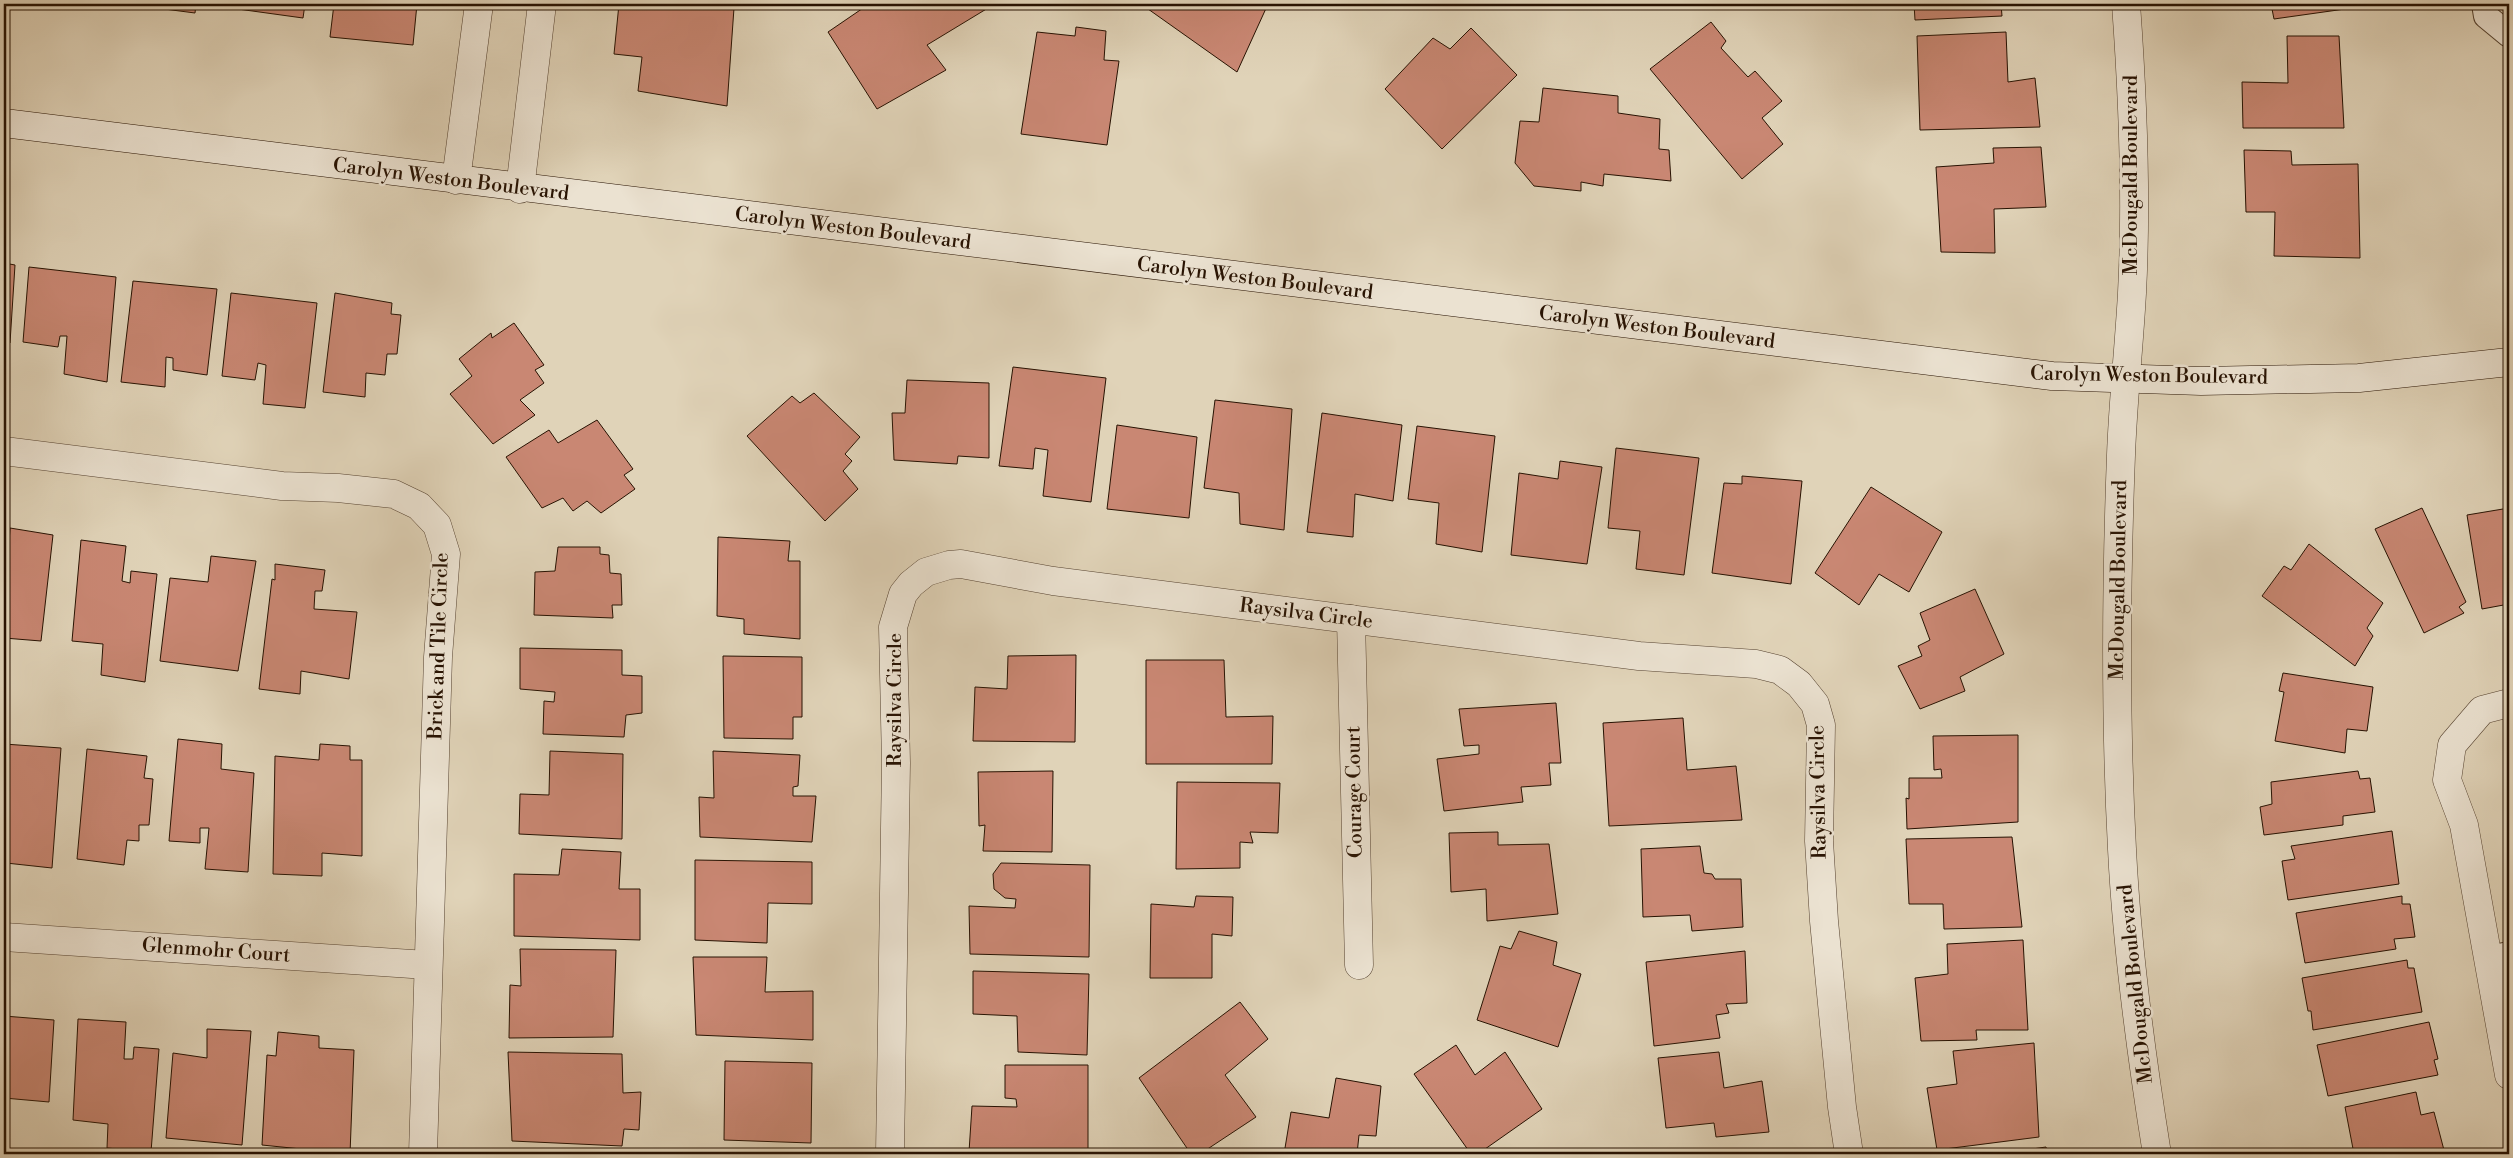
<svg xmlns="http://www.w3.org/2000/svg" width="2513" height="1158" viewBox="0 0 2513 1158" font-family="'Libre Bodoni',serif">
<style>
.building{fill:#c98773;stroke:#271202}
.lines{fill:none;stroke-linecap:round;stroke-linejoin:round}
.lane-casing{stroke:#554230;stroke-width:26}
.street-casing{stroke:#554230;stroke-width:29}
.secondary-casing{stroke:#271202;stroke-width:29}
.lane{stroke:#ebe2d1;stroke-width:24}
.street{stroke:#ebe2d1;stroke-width:28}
.secondary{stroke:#ebe2d1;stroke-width:28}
.labels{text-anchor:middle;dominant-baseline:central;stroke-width:5;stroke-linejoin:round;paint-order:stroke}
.street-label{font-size:20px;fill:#271202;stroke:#ebe2d1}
</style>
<rect width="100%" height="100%" fill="#e0d3b8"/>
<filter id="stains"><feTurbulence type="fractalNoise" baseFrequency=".004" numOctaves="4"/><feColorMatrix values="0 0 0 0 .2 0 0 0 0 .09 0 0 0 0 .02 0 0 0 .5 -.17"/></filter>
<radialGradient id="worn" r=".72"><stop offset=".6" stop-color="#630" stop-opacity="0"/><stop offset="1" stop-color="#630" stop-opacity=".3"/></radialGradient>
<g class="building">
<polygon points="126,4 196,4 195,13"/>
<polygon points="217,4 305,4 303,18 216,6"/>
<polygon points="334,4 417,4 413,45 330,37"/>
<polygon points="619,4 710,4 734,8 727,106 638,91 642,57 614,54"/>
<polygon points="869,4 985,4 988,8 927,45 946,70 877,109 828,32"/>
<polygon points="1141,4 1268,4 1237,72"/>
<polygon points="1914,4 2001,4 2002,16 1915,20"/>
<polygon points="2271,4 2351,4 2352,8 2274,19"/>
<polygon points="1711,22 1726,41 1721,48 1748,77 1755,71 1782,101 1762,118 1783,144 1742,179 1650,69"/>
<polygon points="1076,27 1106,31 1104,60 1119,61 1107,145 1021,134 1037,32 1075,36"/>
<polygon points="1471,28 1517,75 1442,149 1385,89 1433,38 1450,49"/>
<polygon points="2006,32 2008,82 2035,78 2040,127 1920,130 1917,36"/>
<polygon points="2287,36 2339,36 2344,128 2243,128 2242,82 2288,83"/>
<polygon points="1543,88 1618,96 1618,113 1660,119 1659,149 1669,150 1671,181 1604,174 1603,186 1581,182 1581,191 1534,186 1515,163 1520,121 1539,122"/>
<polygon points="2041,147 2046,207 1994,209 1995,253 1941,252 1936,167 1994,163 1993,148"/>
<polygon points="2244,150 2291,151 2292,165 2358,164 2360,258 2274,256 2275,212 2246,212"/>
<polygon points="4,263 15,265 10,343 4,342"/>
<polygon points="29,267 116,277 107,382 64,374 67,336 60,336 58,347 23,342"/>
<polygon points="133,281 217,289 207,375 173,370 173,358 166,357 165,387 121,382"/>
<polygon points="231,293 317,303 305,408 263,404 266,365 258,363 255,380 222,376"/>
<polygon points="335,293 392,303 391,314 401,315 397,354 387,354 385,375 366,373 365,397 323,392"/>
<polygon points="514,323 544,365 535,370 544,383 520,400 535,415 493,444 450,394 472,376 459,359 491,333 492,338"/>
<polygon points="1013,367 1106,378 1091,502 1043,496 1048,450 1035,448 1033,469 999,466"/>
<polygon points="907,380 989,383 989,458 958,456 957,464 894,460 892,413 905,413"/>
<polygon points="814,393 860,437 845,454 852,461 843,471 858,489 825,521 747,436 792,396 800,403"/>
<polygon points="1215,400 1292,409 1284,530 1240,524 1239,493 1204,488"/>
<polygon points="1322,413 1402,425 1393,501 1355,494 1353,537 1307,532"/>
<polygon points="597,420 633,469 624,475 635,489 601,513 587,501 573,511 563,498 542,508 506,457 549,430 558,443"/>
<polygon points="1117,425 1197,437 1189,518 1107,509"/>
<polygon points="1417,426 1495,436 1482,552 1436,544 1439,503 1408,499"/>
<polygon points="1616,448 1699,458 1684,575 1636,569 1640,531 1608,528"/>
<polygon points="1560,461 1602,467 1587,564 1511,555 1519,473 1558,479"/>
<polygon points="1742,476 1802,481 1791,584 1712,573 1724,483 1742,484"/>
<polygon points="1871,487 1942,532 1909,592 1879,574 1859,605 1815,573"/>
<polygon points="2422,508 2466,602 2459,607 2464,613 2424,633 2375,529"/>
<polygon points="2509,508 2509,604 2482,609 2467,515"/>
<polygon points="10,528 53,535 41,641 4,638 4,557 8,558"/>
<polygon points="718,537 790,541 788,561 800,561 800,639 744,634 744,619 717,616"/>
<polygon points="81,540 126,546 122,581 130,583 131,571 157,574 145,682 101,675 103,644 72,641"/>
<polygon points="2309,544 2383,603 2367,628 2373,636 2355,666 2262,596 2284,566 2291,570"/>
<polygon points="558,547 600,547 600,554 609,555 610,573 621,574 622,605 612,605 613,618 534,615 535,572 555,571"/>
<polygon points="211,556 256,561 238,671 160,661 170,578 208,582"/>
<polygon points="275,564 325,570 322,591 315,591 314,609 357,612 349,679 301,671 300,694 259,689 272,579 275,580"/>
<polygon points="1975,589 2004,654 1960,677 1965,691 1920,709 1898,666 1922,656 1918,646 1930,640 1920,613"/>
<polygon points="520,648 622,650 622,675 642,676 642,713 626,715 624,737 543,734 544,701 554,702 555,692 520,689"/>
<polygon points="1076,655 1075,742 973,741 975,687 1007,689 1008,656"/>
<polygon points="723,656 802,657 802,717 793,717 793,739 724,738"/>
<polygon points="1146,660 1224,660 1226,717 1273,716 1272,764 1146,764"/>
<polygon points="2283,673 2373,687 2367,731 2347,729 2345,753 2275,741 2284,692 2279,691"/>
<polygon points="1556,703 1561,763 1549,763 1551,785 1521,787 1523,802 1444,811 1437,759 1479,754 1479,745 1464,746 1459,709"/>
<polygon points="1683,718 1687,770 1736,766 1742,820 1609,826 1603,723"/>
<polygon points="2018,735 2018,822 1907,829 1906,798 1909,799 1909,778 1942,778 1941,769 1934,770 1933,736"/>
<polygon points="178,739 222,744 221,769 254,773 248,872 205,869 209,828 200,828 200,843 169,841"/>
<polygon points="4,744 61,748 52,868 6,863 7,829 4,829"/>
<polygon points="320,744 350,746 350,760 362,760 362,856 322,853 322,876 273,874 275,756 319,760"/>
<polygon points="87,749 147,756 144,778 153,779 149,825 139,825 139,841 127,840 124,865 77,859"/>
<polygon points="550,751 623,754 622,839 519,834 520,794 549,795"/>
<polygon points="713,751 800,755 798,786 793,787 793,796 816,796 812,842 700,837 699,797 714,798"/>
<polygon points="1053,771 1052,852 983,851 985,825 979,826 978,772"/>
<polygon points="2358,771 2360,779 2370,778 2375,812 2343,816 2343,825 2264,835 2260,807 2272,804 2271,782"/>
<polygon points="1177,782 1280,783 1278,833 1250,832 1253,843 1240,842 1240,868 1176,869"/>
<polygon points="2392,831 2399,884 2288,900 2282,861 2295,859 2291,846"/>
<polygon points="1498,832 1498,845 1549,844 1558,914 1487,921 1486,889 1451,892 1449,833"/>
<polygon points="2012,837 2022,927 1944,929 1943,904 1909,904 1906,839"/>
<polygon points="1700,846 1704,873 1712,874 1715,879 1741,879 1743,927 1692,931 1690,915 1643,917 1641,849"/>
<polygon points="562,849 621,852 619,889 640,889 640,940 514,936 514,874 559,875"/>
<polygon points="695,860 812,862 812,904 768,903 767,943 695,940"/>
<polygon points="1001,863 1090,865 1089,957 970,954 969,906 1015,908 1016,899 1005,898 994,889 993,874"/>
<polygon points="1196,896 1233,897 1232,936 1212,934 1212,978 1150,978 1151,904 1194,907"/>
<polygon points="2402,896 2402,904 2410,904 2415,937 2394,939 2396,949 2305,963 2296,913"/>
<polygon points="1519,931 1557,942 1553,965 1581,974 1558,1047 1477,1020 1500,946 1511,949"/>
<polygon points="2023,940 2028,1030 1976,1030 1977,1040 1921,1041 1915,978 1948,974 1947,944"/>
<polygon points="520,949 616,950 613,1037 509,1038 510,985 521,986"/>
<polygon points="1745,951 1747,1003 1726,1004 1729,1013 1716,1015 1720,1038 1654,1046 1646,962"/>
<polygon points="693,957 767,957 765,992 813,991 813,1040 696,1035"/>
<polygon points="2407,960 2408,968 2414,968 2422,1012 2313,1030 2311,1011 2308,1011 2302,978"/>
<polygon points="973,971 1089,974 1087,1055 1018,1052 1017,1016 973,1014"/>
<polygon points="1240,1002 1268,1039 1225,1075 1256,1117 1200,1154 1191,1154 1139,1078"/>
<polygon points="4,1016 54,1020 49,1102 4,1098"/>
<polygon points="78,1019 126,1022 124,1059 133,1059 134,1047 159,1049 151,1152 107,1148 108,1124 73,1120"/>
<polygon points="2429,1022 2438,1059 2434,1060 2438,1075 2328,1096 2317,1045"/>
<polygon points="207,1029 251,1031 242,1145 166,1138 173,1053 207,1058"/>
<polygon points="278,1032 319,1036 319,1048 354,1050 350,1154 262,1145 267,1055 276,1056"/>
<polygon points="2034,1043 2039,1137 1937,1150 1927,1088 1957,1084 1953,1051"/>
<polygon points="1456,1045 1475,1075 1505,1052 1542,1109 1478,1154 1471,1154 1414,1074"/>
<polygon points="508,1052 622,1054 623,1093 641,1092 639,1130 624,1129 622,1146 512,1141"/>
<polygon points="1719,1052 1724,1088 1762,1081 1769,1132 1716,1137 1714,1123 1666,1128 1658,1058"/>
<polygon points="725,1061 812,1063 811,1143 724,1140"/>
<polygon points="1005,1065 1088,1065 1088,1154 969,1152 972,1106 1017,1107 1016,1099 1005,1098"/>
<polygon points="1336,1078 1381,1086 1376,1136 1359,1135 1357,1154 1284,1154 1291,1112 1329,1118"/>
<polygon points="2416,1092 2421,1115 2434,1112 2445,1154 2354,1154 2345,1107"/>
<polygon points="2046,1147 2048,1154 1997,1154"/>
</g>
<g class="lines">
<g class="lane-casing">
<g id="lane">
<polyline points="2484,4 2486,16 2509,35"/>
<polyline points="2489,958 2509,954"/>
</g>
</g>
<g class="street-casing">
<g id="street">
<path d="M2126 4C2133 100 2137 197 2132 293 2129 347 2123 401 2121 455 2116 586 2115 718 2122 849 2127 951 2141 1054 2157 1154"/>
<polyline points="456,180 479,4"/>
<polyline points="520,189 542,4"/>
<polyline points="4,451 282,486 338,488 394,494 419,506 437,525 446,554 438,657 423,1154"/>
<polyline points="1351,619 1359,965"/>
<polyline points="2509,703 2482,710 2452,745 2447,780 2464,825 2509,1075"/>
<polyline points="4,937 427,965"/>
<polyline points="890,1154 896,763 893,627 903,594 911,584 926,572 949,565 961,564 1053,581 1639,656 1756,664 1780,670 1799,684 1815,704 1821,725 1819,841 1824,921 1842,1107 1849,1154"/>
</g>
</g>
<g class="secondary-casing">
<polyline id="secondary" points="4,123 2052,376 2201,381 2359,378 2509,362"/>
</g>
<use href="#lane" class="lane"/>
<use href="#street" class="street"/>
<use href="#secondary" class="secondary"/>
</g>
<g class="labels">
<g class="street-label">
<text transform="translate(2131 175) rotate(-90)">McDougald Boulevard</text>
<text transform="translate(451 180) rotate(7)">Carolyn Weston Boulevard</text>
<text transform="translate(853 229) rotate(7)">Carolyn Weston Boulevard</text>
<text transform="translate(1255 279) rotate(7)">Carolyn Weston Boulevard</text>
<text transform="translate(1657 328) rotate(7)">Carolyn Weston Boulevard</text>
<text transform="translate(2149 376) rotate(1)">Carolyn Weston Boulevard</text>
<text transform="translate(2119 580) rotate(-89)">McDougald Boulevard</text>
<text transform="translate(1306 614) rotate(7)">Raysilva Circle</text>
<text transform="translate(439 646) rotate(-88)">Brick and Tile Circle</text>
<text transform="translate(895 700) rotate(-90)">Raysilva Circle</text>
<text transform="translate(1355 792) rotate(-91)">Courage Court</text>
<text transform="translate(1819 792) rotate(-91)">Raysilva Circle</text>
<text transform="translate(216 951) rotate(4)">Glenmohr Court</text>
<text transform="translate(2136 984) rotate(-96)">McDougald Boulevard</text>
</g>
</g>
<rect width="2513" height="1158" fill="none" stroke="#e0d3b8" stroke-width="20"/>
<rect x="5" y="5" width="2503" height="1148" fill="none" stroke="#271202" stroke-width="2.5"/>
<rect x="10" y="10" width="2493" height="1138" fill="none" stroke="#271202"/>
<rect width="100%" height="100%" filter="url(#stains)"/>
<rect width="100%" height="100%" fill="url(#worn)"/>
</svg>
